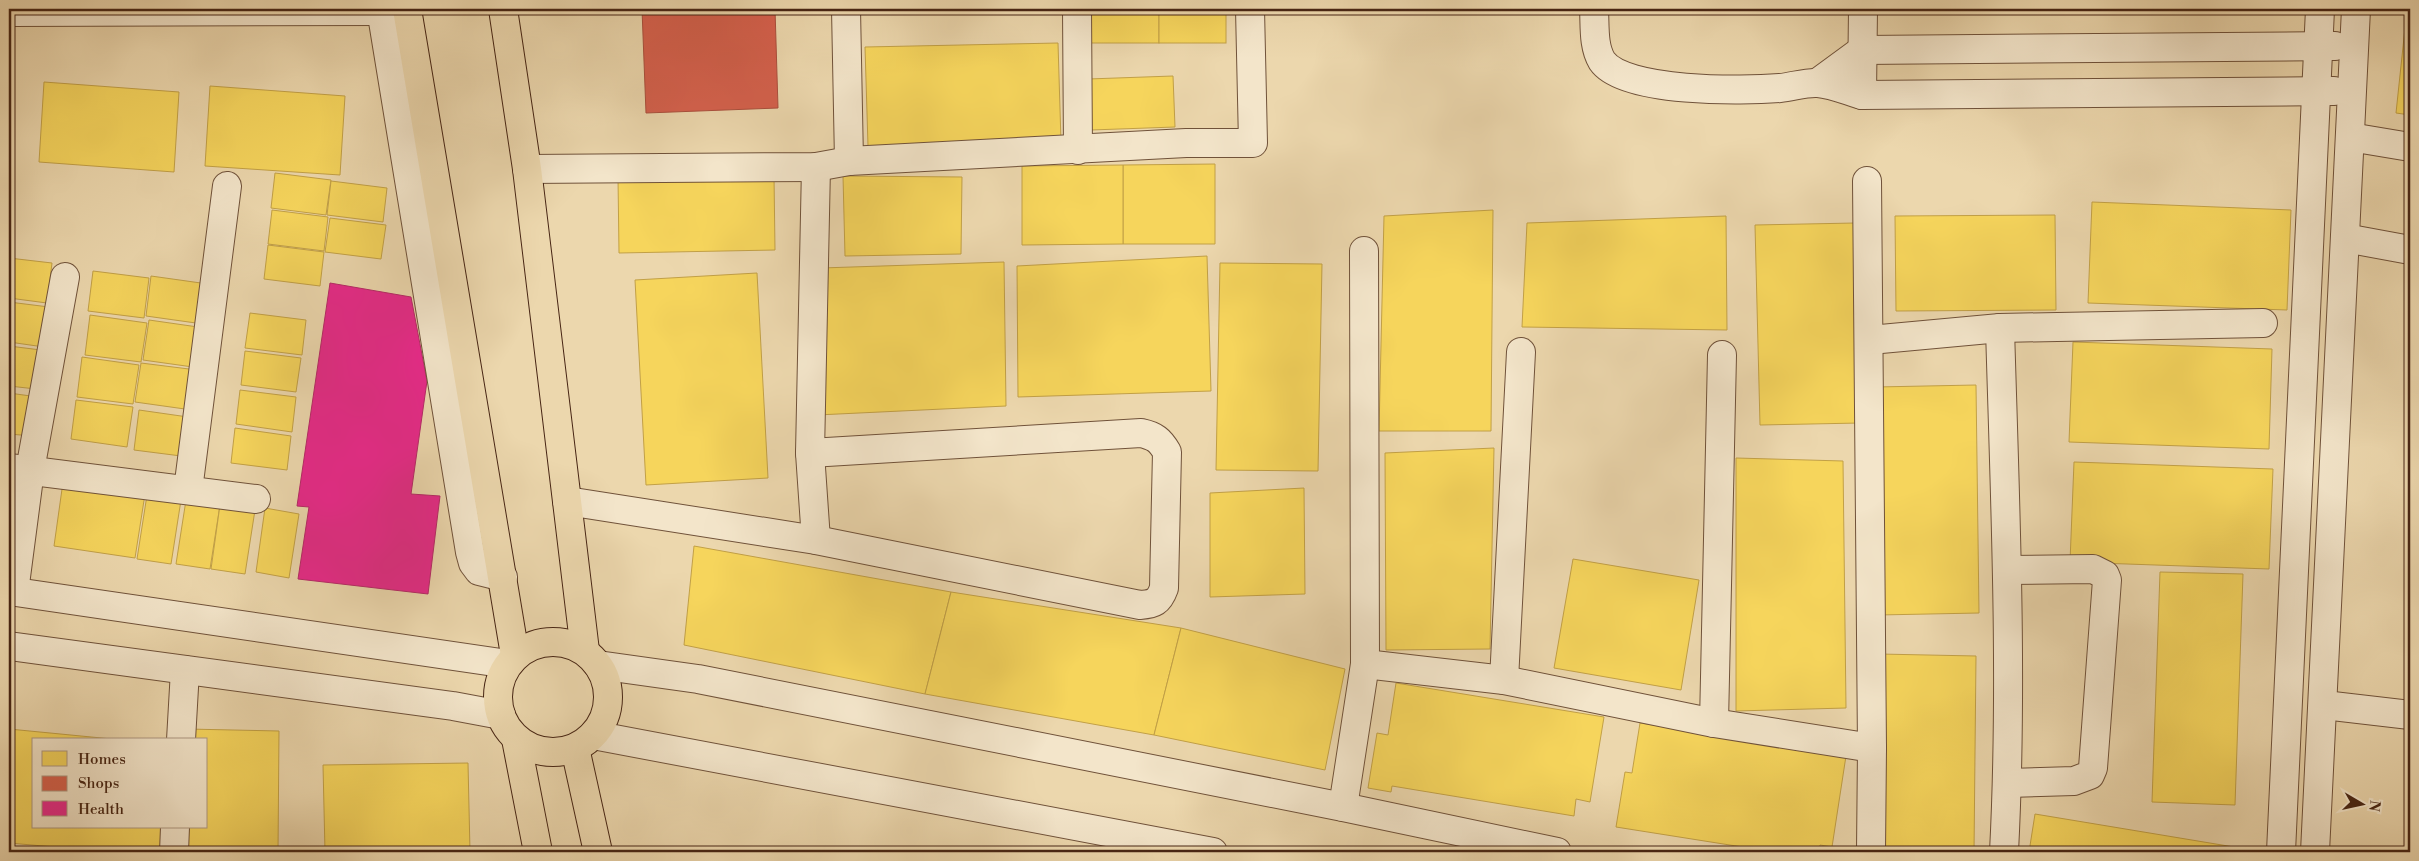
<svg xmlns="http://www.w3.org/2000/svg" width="2419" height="861" viewBox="0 0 2419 861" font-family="'Libre Bodoni',serif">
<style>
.homes{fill:#f6d55c;stroke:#c2a046}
.shops{fill:#d6604d;stroke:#ab4e3c}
.health{fill:#e7298a;stroke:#b72867}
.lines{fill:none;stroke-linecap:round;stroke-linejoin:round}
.minor-casing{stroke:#70523a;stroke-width:30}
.major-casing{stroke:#472514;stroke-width:30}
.minor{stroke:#f3e5ca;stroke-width:28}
.major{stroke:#ecd7ad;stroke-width:28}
</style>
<rect width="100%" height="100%" fill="#ecd7ad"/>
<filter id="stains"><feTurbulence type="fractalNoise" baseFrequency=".004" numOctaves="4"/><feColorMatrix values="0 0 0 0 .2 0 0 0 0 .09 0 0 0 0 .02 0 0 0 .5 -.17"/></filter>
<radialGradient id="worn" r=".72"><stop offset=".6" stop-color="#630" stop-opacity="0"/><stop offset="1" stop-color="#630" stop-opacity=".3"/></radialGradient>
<g class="homes">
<rect x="1080" y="9" width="79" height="34"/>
<rect x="1159" y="9" width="67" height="34"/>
<polygon points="2407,9 2410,9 2410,115 2396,113"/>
<polygon points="1058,43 1061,142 868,146 865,47"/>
<polygon points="1173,76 1175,127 1091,130 1088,79"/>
<polygon points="44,82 179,92 174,172 39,162"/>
<polygon points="210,86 345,96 340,175 205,166"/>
<polygon points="1215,164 1215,244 1123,244 1123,165"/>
<polygon points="1123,165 1123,244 1022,245 1022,166"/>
<polygon points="275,173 331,180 326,215 271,208"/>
<polygon points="774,176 775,250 619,253 618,178"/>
<polygon points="843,176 962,177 961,254 845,256"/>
<polygon points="331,181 387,188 383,222 327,215"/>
<polygon points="2092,202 2291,210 2287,310 2088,303"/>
<polygon points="272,210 328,217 324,251 268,244"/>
<polygon points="1493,210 1491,431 1379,431 1384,216"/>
<polygon points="2055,215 2056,310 1896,311 1895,216"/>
<polygon points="1726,216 1727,330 1522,327 1527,223"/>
<polygon points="330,218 386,225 381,259 325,252"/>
<polygon points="1855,223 1860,423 1760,425 1755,225"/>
<polygon points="268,245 324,252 320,286 264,279"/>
<polygon points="1207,256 1211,391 1018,397 1017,266"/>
<polygon points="9,258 52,263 47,303 9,298"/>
<polygon points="1004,262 1006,406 817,415 821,268"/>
<polygon points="1220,263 1322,264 1318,471 1216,470"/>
<polygon points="93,271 149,278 144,318 88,311"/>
<polygon points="757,273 768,478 646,485 635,280"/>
<polygon points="151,276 208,284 203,324 146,316"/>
<polygon points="9,302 49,307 44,347 9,342"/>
<polygon points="250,313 306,320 302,355 245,348"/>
<polygon points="90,315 147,323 141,362 85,355"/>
<polygon points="149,320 205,328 200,368 143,360"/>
<polygon points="2073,342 2272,349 2269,449 2069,442"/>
<polygon points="9,346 41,350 36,389 9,386"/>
<polygon points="245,351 301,358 296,392 241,385"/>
<polygon points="82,357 139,365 133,404 77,397"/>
<polygon points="141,363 197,370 192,410 135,402"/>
<polygon points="1976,385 1979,613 1878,615 1876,387"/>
<polygon points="240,390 296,397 292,432 236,424"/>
<polygon points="9,393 38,397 32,436 9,434"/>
<polygon points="76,400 133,407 127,447 71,439"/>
<polygon points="139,410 195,418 189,457 134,450"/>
<polygon points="235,428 291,436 287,470 231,463"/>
<polygon points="1494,448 1490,649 1386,650 1385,453"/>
<polygon points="1736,458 1843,461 1846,708 1736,711"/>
<polygon points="2074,462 2273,469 2269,569 2070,562"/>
<polygon points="9,473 25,475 9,538"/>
<polygon points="63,482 145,494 135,558 54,546"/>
<polygon points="1304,488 1305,594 1210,597 1210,493"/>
<polygon points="147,495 181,500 171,564 137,559"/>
<polygon points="186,500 220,505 210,569 176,564"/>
<polygon points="220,505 255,510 245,574 211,569"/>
<polygon points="265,508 299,514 289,578 256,572"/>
<polygon points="694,546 951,592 925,694 684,645"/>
<polygon points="1573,559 1699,580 1681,690 1554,668"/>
<polygon points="2160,572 2243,574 2235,805 2152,802"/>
<polygon points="951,592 1181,628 1154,735 925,694"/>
<polygon points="1181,628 1345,669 1325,770 1154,735"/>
<polygon points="1879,654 1976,656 1974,852 1876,852"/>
<polygon points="1396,683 1604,717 1590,802 1576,799 1574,816 1392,786 1391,792 1368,788 1377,733 1388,735"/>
<polygon points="1640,723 1846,756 1832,847 1820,845 1819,852 1774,852 1616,827 1625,772 1632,773"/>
<polygon points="9,729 122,740 34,740 34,827 163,827 161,852 112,852 9,843"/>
<polygon points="187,729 279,731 278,852 186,852 186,827 206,827 206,740 187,740"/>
<polygon points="468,763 470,852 325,852 323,765"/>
<polygon points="2035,814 2246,849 2245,852 2029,852"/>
</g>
<polygon class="shops" points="642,9 775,9 778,108 646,113"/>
<polygon class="health" points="330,283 411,297 427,381 411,494 440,496 428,594 298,579 309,507 297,506"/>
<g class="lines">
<g class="minor-casing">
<g id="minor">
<polyline points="381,9 470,552 473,563 479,571 503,577"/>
<polyline points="846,9 849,161"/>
<polyline points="1077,9 1078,150"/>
<path d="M1594 9C1595 26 1593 46 1602 61 1624 93 1744 91 1780 88 1792 87 1806 82 1818 83 1832 84 1848 91 1862 95L2334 91"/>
<polyline points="9,12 381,11"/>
<polyline points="1817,83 1862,50 2335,46"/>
<polyline points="1862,95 1863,9"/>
<polyline points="2350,137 2410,147"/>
<polyline points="527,169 816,167 849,161 1186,143 1253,143 1250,9"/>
<polyline points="1867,181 1872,748 1871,852"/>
<polyline points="2345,238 2410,250"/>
<path d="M2000 328C2005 502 2013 678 2004 852"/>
<polyline points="1870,340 2000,328 2263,323"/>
<polyline points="9,468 256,499"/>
<polyline points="188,490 227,186"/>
<path d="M567 501 816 540 1140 605C1154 604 1159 602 1164 588L1167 452C1160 440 1155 436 1141 433L810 453"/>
<polyline points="816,540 810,453 816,167"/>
<polyline points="2007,570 2093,569 2105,575 2107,580 2093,768 2090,775 2074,781 2008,783"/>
<polyline points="9,591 508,664"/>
<polyline points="14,592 30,470 65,277"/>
<polyline points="9,646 453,706 501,715"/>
<polyline points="1365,664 1504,680 1714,723 1872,748"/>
<polyline points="598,665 698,679 1343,807 1557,852"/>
<polyline points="1504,680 1521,352"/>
<polyline points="2324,705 2410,715"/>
<polyline points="1714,723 1722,355"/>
<polyline points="593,735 1213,852"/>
<polyline points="181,740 185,670"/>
<polyline points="1343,807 1365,664 1364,251"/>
<polyline points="174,852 175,827"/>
<polyline points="2281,852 2320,9"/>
<polyline points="2315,852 2356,9"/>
</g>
</g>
<g class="major-casing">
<g id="major">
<polyline points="407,9 515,655"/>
<polyline points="503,9 527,169 585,651"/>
<circle cx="553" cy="697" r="55"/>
<polyline points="516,739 538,852"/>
<polyline points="575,748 598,852"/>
</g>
</g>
<use href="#minor" class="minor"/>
<use href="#major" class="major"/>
</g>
<rect width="2419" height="861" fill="none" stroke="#ecd7ad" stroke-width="30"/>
<rect x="10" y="10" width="2399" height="841" fill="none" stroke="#472514" stroke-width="2.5"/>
<rect x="15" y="15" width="2389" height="831" fill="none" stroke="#472514"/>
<rect x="32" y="738" width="175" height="90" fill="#f3e5ca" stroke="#ae9881"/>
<rect x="42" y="751" width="25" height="15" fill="#f6d55c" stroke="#ae9881"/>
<text x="78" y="764" font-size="15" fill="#472514">Homes</text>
<rect x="42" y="776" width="25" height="15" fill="#d6604d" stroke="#ae9881"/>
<text x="78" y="788" font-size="15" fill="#472514">Shops</text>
<rect x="42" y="801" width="25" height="15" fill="#e7298a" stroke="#ae9881"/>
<text x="78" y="814" font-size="15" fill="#472514">Health</text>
<g transform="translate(2362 804) rotate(99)" stroke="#f3e5ca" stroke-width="4" paint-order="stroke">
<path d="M0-4L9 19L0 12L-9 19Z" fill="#472514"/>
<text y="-8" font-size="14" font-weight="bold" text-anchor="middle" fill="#472514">N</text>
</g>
<rect width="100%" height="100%" filter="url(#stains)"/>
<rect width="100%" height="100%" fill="url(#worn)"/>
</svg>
